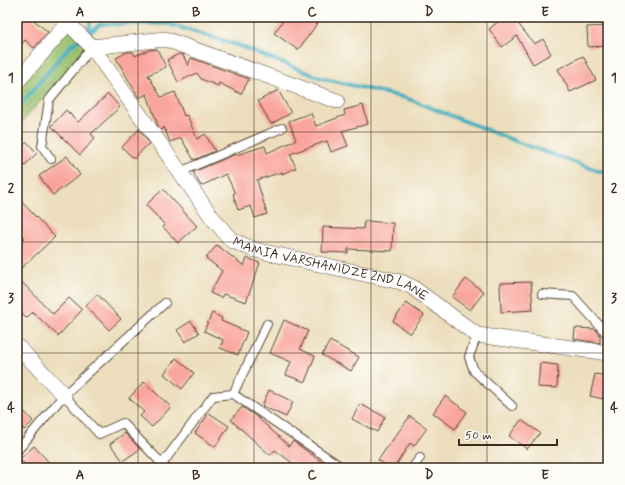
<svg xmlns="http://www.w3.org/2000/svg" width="625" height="485" viewBox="0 0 625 485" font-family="Mynerve,sans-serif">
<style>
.grass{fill:url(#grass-dots);stroke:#6b7646}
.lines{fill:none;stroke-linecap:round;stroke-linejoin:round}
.stream{stroke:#40adbe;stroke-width:4}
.building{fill:#f9a49c}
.lane-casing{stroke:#564536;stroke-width:10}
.street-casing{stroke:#564536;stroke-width:16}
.lane{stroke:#fff;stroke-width:8}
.street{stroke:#fff;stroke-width:15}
.grid{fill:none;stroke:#3b2a1e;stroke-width:1;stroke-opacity:0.55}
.labels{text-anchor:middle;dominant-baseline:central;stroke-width:3.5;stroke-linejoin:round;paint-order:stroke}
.street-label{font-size:13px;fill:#3b2a1e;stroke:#fdfcf7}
.neatline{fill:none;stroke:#3b2a1e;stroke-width:1.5}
.grid-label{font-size:13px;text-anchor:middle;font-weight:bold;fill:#3b2a1e}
</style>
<defs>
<pattern id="grass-dots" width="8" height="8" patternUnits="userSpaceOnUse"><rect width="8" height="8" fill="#9bc36e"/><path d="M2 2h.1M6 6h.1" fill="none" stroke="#809f5a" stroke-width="1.8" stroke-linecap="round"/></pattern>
</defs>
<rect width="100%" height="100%" fill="#fdfcf7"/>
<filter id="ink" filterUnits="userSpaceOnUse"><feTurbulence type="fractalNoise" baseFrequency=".025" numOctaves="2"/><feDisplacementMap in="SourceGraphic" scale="8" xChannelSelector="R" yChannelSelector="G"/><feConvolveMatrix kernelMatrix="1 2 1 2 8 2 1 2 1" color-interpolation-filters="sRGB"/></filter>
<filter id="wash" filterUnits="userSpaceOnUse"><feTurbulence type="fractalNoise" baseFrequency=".012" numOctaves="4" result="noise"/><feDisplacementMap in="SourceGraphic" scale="16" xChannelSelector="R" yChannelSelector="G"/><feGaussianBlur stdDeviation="0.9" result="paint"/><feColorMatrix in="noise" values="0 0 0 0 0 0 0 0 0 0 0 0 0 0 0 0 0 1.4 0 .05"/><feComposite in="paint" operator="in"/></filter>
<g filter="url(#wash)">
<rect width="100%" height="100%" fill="#ecdebc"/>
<polygon class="grass" points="68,23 90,45 17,128 17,82"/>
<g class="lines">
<g class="stream">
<polyline points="89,32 91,17"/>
<polyline points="17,109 70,46 101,24 169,24 237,45 321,78 406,98 528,146 608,174"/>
</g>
</g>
<g id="blocks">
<g class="building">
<polygon points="17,17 30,17 48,32 34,48 25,40 17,49"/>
<polygon points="286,17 322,17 298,50 274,33"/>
<polygon points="504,17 513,17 534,44 543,39 551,54 533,64 517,36 502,47 489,29"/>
<polygon points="608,26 608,46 588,47 587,27"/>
<polygon points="157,49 166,67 148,75 161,97 175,92 184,116 187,115 197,139 205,134 215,151 194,160 181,138 170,142 164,127 162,130 158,126 147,94 139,98 116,58 127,52 133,52 135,56 149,50"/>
<polygon points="179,54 183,55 188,66 191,58 249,79 241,94 219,83 218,86 201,79 197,73 178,82 167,60"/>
<polygon points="583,56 596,80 570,92 558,69"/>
<polygon points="278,90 291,113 271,124 258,101"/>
<polygon points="108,94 120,107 91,134 95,138 80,155 51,126 66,110 78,122"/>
<polygon points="363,105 368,124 342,131 348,146 331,152 327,141 290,154 296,168 282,174 282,172 257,180 267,214 255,218 251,206 238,210 233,194 235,193 226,174 201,186 193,172 236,154 236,155 265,146 267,153 296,140 289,121 311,113 316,126 345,115 344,110"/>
<polygon points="139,129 149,143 134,159 122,147"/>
<polygon points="27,142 37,153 17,173 17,152"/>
<polygon points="67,156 80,175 53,195 39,176"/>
<polygon points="163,189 197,226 178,243 163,227 165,225 146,205"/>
<polygon points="17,197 55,237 17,272 17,246 25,238 17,229"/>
<polygon points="364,221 393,223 392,251 348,249 348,253 322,252 323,227 363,229"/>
<polygon points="217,245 244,266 247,258 260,263 246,302 223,294 221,298 210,293 222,271 206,258"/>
<polygon points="17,277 53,314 69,298 82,310 58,336 33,312 26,318 17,308"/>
<polygon points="466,279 484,292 470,310 452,297"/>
<polygon points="531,282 533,310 501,312 500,283"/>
<polygon points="97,294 121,319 109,330 86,306"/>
<polygon points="406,303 424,315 410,334 393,321"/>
<polygon points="212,313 222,318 221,321 247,332 238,355 220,348 223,340 204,331"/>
<polygon points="284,320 308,331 300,349 315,356 305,382 286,375 291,362 270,353"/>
<polygon points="191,321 199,333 185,342 177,330"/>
<polygon points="575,328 595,329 600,335 600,343 574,339"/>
<polygon points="330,341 359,357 351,371 322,355"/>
<polygon points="176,358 194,373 182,389 164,374"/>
<polygon points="540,363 558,365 557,388 538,387"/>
<polygon points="595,374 608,376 608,400 590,396"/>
<polygon points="144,382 171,407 152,427 140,416 144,412 129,398"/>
<polygon points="269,390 293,402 286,417 262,406"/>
<polygon points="445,396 467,412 455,429 433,413"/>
<polygon points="17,404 33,421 24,430 17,422"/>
<polygon points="360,404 385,417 377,432 352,419"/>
<polygon points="242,407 257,417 289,446 293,441 330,468 299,468 275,450 270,455 231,420"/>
<polygon points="209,413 229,426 215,447 195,433"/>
<polygon points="410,416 427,428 414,446 410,443 394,468 390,468 378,460"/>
<polygon points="521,420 540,433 527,449 509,436"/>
<polygon points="125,433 140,449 123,461 110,444"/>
<polygon points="34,446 54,468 28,468 20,459"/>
</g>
</g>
</g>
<g filter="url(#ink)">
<use href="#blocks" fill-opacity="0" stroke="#564536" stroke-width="1"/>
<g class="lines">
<g class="lane-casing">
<g id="lane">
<polyline points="51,159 42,146 49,100 92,47"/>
<polyline points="180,172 282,128"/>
<polyline points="542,294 573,296 608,335"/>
<polyline points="477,335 469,357 474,371 512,406"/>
<polyline points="233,394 343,468"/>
<polyline points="64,395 99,434 123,423 166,468"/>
<polyline points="17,451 64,395 165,303"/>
<polyline points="162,464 213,396 233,394 267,324"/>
<polyline points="412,468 420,458"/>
</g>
</g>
<g class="street-casing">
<g id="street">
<path id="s1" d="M68 23 92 47 211 216 231 240 255 250 401 282 412 287 477 335 608 353"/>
<polyline points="92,47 165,39 337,101"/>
<polyline points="17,82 73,17"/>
<polyline points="17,346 64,395"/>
</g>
</g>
<use href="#lane" class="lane"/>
<use href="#street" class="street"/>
</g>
</g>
<path class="grid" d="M138 17V468M254 17V468M371 17V468M487 17V468M17 132H608M17 242H608M17 353H608"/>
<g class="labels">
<g class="street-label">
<text stroke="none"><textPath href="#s1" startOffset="376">MAMIA VARSHANIDZE 2ND LANE</textPath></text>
</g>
</g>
<rect width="625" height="485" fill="none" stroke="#fdfcf7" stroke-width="44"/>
<path d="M459 439v6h98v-6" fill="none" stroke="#3b2a1e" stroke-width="2"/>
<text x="465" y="439" font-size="12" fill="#3b2a1e" stroke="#fdfcf7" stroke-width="3" paint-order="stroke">50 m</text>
<rect x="22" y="22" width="581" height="441" class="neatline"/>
<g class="grid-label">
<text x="80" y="16">A</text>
<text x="196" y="16">B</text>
<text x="312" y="16">C</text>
<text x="429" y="16">D</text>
<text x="545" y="16">E</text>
<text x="11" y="82">1</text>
<text x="614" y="82">1</text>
<text x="11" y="192">2</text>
<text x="614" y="192">2</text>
<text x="11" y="302">3</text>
<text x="614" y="302">3</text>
<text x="11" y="412">4</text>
<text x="614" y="412">4</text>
<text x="80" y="479">A</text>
<text x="196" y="479">B</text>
<text x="312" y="479">C</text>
<text x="429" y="479">D</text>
<text x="545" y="479">E</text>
</g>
</svg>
